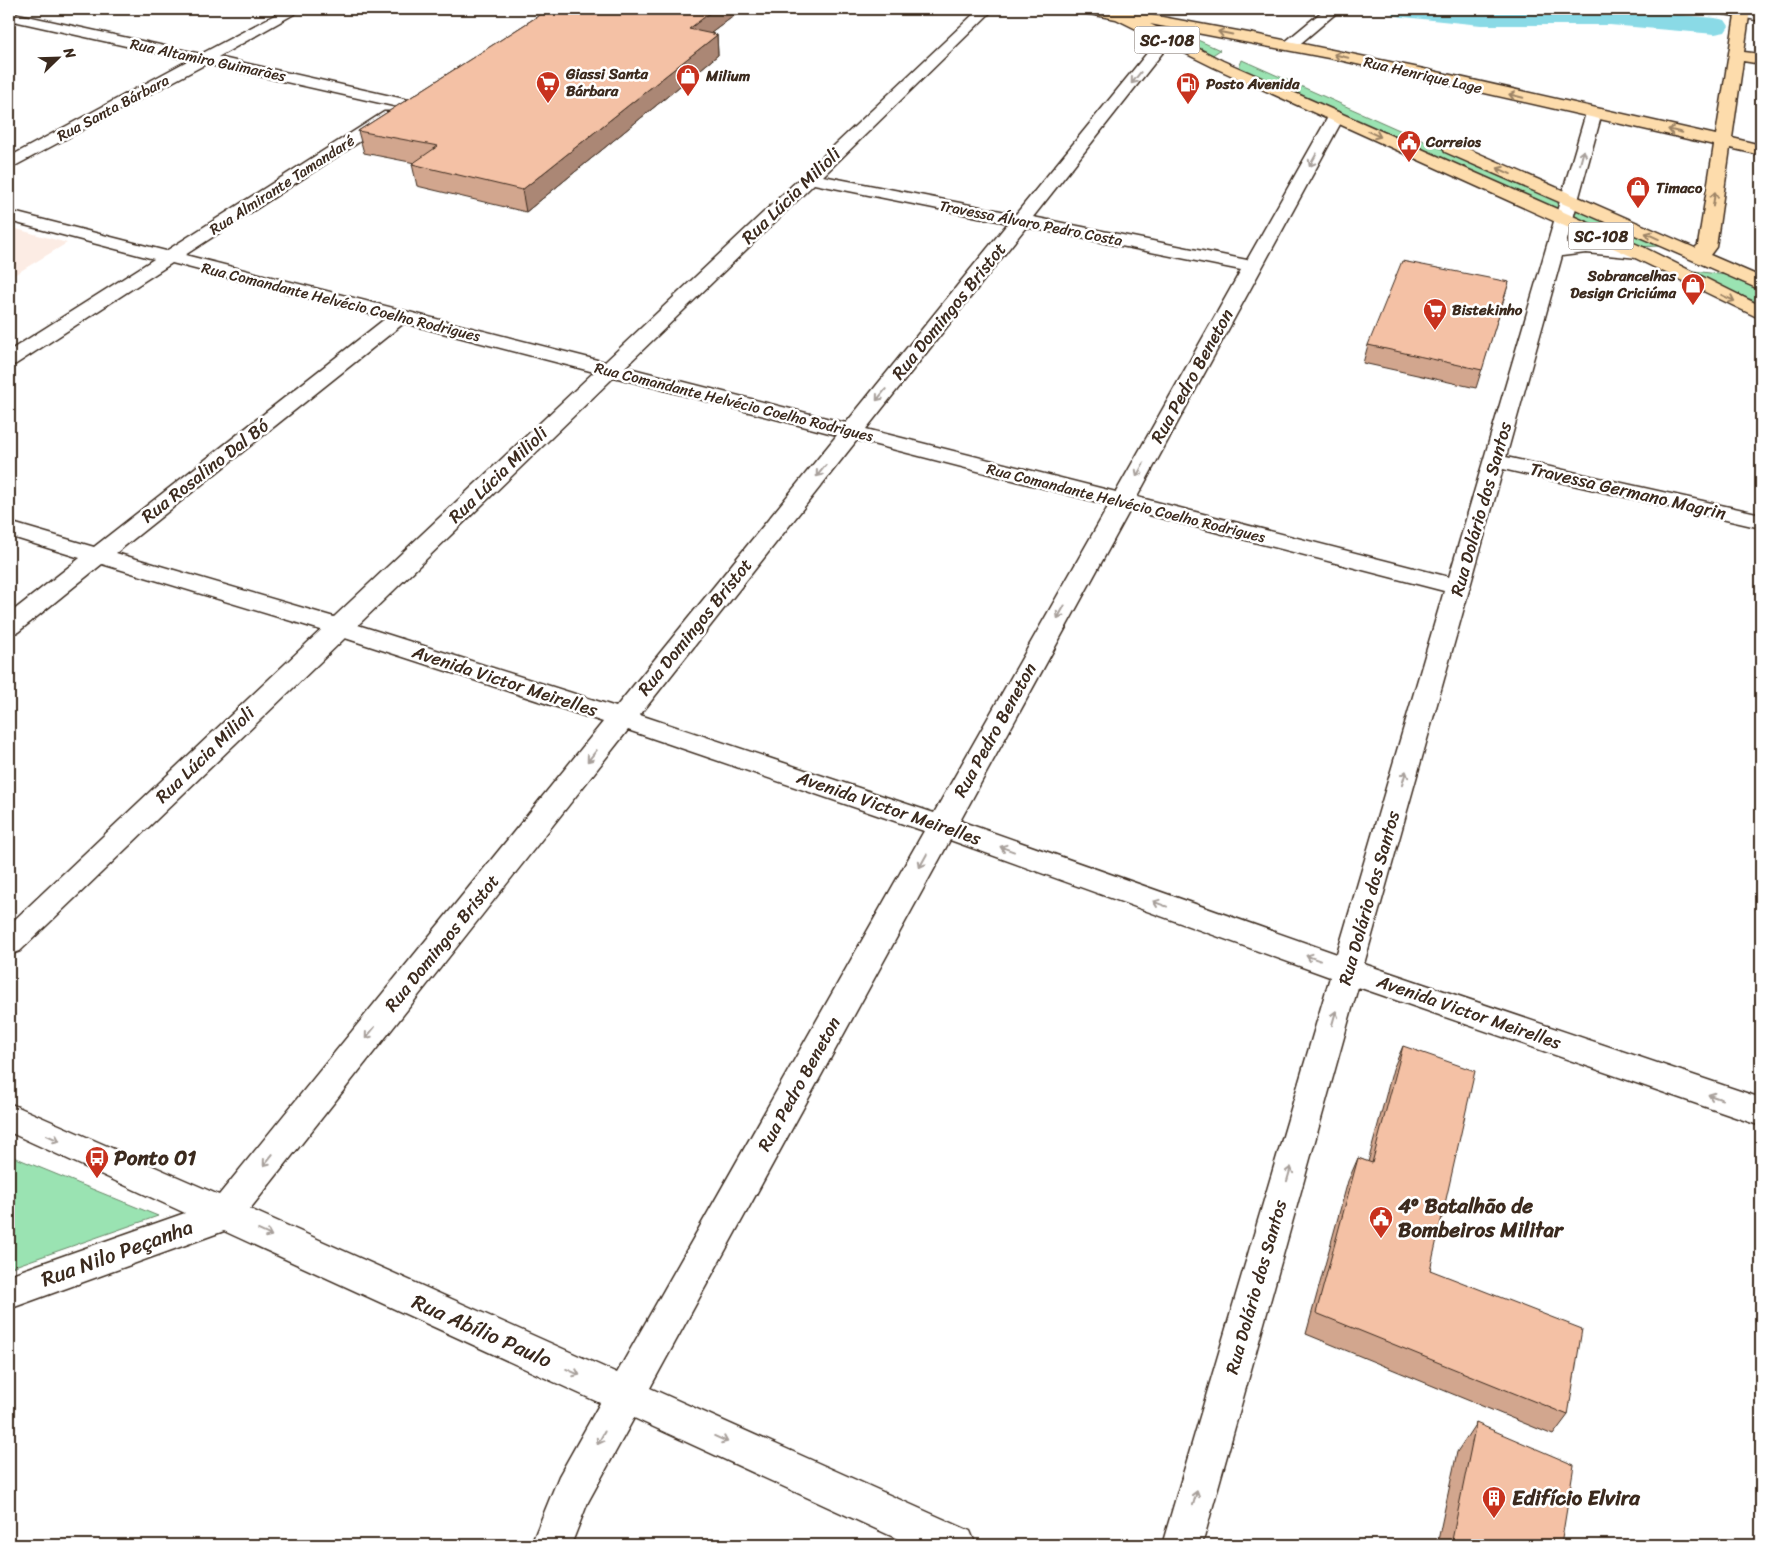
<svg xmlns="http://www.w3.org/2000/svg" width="1770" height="1554" viewBox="0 0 1770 1554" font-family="Sriracha,sans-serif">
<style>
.built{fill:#fcece4}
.green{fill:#9ae3b2;stroke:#6a8668}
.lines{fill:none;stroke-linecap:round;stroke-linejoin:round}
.river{fill:#8adae6;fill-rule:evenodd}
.minor-casing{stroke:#3b2a1e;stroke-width:3}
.major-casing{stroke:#3b2a1e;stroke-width:3}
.minor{fill:#fff;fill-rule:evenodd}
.major{fill:#fddcac;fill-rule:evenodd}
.wall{fill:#d2a68e;stroke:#3b2a1e}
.shaded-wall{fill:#ab8774;stroke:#3b2a1e}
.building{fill:#f4c1a5;stroke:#3b2a1e}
.oneway{stroke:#9c8365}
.oneway2{stroke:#a79f9a}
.labels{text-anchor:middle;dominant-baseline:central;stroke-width:5;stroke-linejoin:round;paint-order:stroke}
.far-street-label{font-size:15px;fill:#3b2a1e;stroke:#fff}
.far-poi-label{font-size:15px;font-weight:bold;fill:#3b2a1e;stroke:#fff;text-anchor:start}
.shield{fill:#fff;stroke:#766a62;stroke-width:1}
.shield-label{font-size:16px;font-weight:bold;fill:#3b2a1e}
.street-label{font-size:18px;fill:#3b2a1e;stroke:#fff}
.near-poi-label{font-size:21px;font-weight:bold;fill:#3b2a1e;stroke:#fff;text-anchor:start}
.near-street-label{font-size:21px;fill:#3b2a1e;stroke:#fff}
</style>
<rect width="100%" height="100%" fill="#fff"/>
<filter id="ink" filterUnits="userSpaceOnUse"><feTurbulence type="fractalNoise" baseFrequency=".02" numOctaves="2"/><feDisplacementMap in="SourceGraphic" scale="10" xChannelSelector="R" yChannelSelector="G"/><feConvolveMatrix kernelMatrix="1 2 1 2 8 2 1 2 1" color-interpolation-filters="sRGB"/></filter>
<g filter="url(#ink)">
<polygon class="built" points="9,227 67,243 9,278"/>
<g class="green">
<polygon points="1117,9 1134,9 1162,24 1220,50 1211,56"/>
<polygon points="1242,60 1660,246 1633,247 1238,70"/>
<polygon points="1686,270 1726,275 1761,290 1761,304"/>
<polygon points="9,1155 158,1216 9,1268"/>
</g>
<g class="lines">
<polygon class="river" points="1389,9 1612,9 1715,18 1725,20 1729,26 1725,32 1715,34 1610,25 1481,25 1403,17 1393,15"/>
<g class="minor-casing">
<g id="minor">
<polygon points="286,9 303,9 218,57 413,101 415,104 413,107 407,109 206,64 9,169 9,157 189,60 9,20 9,12 201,54"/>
<path d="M979 9H994L823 176 1016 214 1161 36H1171L1174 39 1171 42 1033 217 1247 260 1328 117 1336 112 1342 114 1344 117 1137 497 1449 577 1586 113 1588 110H1600L1602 113 1566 244 1586 241 1638 246 1645 248 1647 252 1645 256 1638 258 1586 253 1562 256 1506 457 1761 514V528L1503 469 1364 964 1761 1098V1126L1358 987 1202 1545H1162L1330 977 950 840 650 1388 970 1531 976 1545H911L634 1418 588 1502 571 1545H531L559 1476 600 1403 224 1231 9 1309V1275L185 1213 9 1132V1103L219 1195 603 722 345 638 20 951 9 955V925L321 630 102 564 18 632 9 634V614L80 558 9 536V522L94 547 386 318 172 263 16 364 9 366V351L154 259 9 221V211L166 251 384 112H396L398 115 396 118 185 255 605 362ZM814 184 1008 223 846 423 625 367ZM1026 227 1241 270 1116 492 866 429ZM404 323 594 372 334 617 116 553ZM614 377 837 435 616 707 358 625ZM857 440 1109 505 934 813 640 715ZM1130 510 1444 591 1337 954 960 821ZM628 730 924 831 617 1373 250 1209Z"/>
<polygon points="1325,9 1341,9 1295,48 1285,48 1282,45 1285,42"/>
<polygon points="1712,9 1741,9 1761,13 1761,21 1714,12"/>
</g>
</g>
<g class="major-casing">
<polygon id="major" points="1077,9 1119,9 1254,34 1424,69 1716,135 1736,9 1750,9 1744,52 1761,54 1761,64 1743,61 1732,138 1761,145 1761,155 1730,148 1716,247 1710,255 1761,277 1761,290 1445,152 1443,148 1445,144 1457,144 1695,248 1698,245 1714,145 1339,60 1150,24 1223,61 1645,248 1761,306 1761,319 1631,256 1213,67 1116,19 1084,13"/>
</g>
<use href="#minor" class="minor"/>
<use href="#major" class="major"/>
</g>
<g class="wall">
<polygon points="549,9 743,9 711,33 717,35 718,55 526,212 417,186 412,164 415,163 364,153 358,131"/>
<polygon points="1509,282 1476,388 1363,363 1368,345"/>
<polygon points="1403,1046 1430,1270 1568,1415 1553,1435 1306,1334 1348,1181 1358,1158 1368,1162 1393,1069"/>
<polygon points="1476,1423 1561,1545 1437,1545 1457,1452"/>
</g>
<g class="shaded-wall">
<polygon points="715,9 743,9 690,49 689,29"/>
<polygon points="717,35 718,55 526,212 522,190"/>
</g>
<g class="building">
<polygon points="549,9 715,9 689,29 717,35 522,190 412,164 438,146 358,131"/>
<polygon points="1402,261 1509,282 1482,370 1368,345"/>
<polygon points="1403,1046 1475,1071 1430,1270 1582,1329 1568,1415 1316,1313 1358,1158 1372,1163"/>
<polygon points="1476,1423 1574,1465 1561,1545 1451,1545"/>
</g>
<defs><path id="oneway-shaft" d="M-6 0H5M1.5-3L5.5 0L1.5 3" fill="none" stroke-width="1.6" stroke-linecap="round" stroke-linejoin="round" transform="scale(1.25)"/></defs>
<g class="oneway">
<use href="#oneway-shaft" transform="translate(1225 33) rotate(-169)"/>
<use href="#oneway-shaft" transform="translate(1341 56) rotate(-167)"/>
<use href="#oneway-shaft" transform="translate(1516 96) rotate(-167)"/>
<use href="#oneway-shaft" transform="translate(1675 131) rotate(-167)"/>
<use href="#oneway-shaft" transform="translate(1374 134) rotate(24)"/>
<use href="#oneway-shaft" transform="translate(1504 171) rotate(-156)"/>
<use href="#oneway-shaft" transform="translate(1714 199) rotate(-82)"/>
<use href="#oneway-shaft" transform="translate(1652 236) rotate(-156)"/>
<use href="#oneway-shaft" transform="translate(1728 298) rotate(25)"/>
</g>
<g class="oneway2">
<use href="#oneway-shaft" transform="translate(1136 78) rotate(129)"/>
<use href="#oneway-shaft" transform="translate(1582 157) rotate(-75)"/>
<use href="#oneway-shaft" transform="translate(1313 160) rotate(119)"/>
<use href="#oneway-shaft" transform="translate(881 395) rotate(129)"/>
<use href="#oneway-shaft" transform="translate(1140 470) rotate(119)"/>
<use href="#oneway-shaft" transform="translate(821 471) rotate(129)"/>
<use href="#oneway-shaft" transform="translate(1061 612) rotate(119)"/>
<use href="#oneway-shaft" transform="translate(592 756) rotate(129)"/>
<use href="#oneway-shaft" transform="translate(1404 778) rotate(-74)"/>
<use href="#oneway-shaft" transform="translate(1007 849) rotate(-160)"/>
<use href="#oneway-shaft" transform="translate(923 861) rotate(119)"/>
<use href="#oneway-shaft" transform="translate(1160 904) rotate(-160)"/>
<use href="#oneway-shaft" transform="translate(1313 958) rotate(-160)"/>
<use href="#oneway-shaft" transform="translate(1334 1018) rotate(-74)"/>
<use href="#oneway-shaft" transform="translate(370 1033) rotate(129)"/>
<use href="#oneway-shaft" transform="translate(1715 1097) rotate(-161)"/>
<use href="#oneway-shaft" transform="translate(53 1138) rotate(24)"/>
<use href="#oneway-shaft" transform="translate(268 1160) rotate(129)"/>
<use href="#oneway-shaft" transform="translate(1289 1174) rotate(-74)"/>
<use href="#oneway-shaft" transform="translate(265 1233) rotate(24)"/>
<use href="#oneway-shaft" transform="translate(573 1372) rotate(24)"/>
<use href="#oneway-shaft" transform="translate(601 1438) rotate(119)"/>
<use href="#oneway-shaft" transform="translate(721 1439) rotate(24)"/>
<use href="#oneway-shaft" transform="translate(1195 1498) rotate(-74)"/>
</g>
</g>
<defs>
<g id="shop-pin" transform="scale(1.25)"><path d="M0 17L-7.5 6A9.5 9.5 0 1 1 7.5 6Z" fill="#c8321e" stroke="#fff"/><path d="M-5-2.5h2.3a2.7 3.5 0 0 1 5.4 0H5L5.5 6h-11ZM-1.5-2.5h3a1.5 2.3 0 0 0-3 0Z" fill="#fff"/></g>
<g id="supermarket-pin" transform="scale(1.25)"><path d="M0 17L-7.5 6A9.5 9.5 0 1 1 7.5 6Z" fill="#c8321e" stroke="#fff"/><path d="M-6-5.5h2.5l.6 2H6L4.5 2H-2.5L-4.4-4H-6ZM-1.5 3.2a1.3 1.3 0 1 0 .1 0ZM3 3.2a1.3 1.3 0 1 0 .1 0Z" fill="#fff"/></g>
<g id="fuel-pin" transform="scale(1.25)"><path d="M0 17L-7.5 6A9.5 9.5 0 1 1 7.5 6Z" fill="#c8321e" stroke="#fff"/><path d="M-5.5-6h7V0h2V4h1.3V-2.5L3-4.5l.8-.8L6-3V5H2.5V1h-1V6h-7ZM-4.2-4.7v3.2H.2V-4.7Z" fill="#fff"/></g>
<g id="civic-pin" transform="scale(1.25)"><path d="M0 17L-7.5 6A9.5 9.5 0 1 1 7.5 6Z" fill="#c8321e" stroke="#fff"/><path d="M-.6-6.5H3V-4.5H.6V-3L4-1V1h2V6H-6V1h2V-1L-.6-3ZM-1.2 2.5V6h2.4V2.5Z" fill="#fff"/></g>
<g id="bus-pin" transform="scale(1.25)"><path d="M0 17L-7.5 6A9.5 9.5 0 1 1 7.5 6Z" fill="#c8321e" stroke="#fff"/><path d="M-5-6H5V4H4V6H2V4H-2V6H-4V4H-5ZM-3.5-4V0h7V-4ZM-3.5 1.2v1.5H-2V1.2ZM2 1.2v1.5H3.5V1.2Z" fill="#fff"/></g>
<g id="building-pin" transform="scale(1.25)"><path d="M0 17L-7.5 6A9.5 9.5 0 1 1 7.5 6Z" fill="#c8321e" stroke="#fff"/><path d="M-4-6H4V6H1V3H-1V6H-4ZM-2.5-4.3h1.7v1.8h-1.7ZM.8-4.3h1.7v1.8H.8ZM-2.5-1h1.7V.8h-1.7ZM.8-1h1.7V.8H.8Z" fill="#fff"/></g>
</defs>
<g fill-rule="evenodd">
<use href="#shop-pin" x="688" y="76"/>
<use href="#supermarket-pin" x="548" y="83"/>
<use href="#fuel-pin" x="1188" y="84"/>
<use href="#civic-pin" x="1409" y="142"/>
<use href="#shop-pin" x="1638" y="188"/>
<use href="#shop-pin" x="1693" y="285"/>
<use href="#supermarket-pin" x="1435" y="310"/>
<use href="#bus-pin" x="97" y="1158"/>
<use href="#civic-pin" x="1381" y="1218"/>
<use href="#building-pin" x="1494" y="1498"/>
</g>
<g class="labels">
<g class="far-street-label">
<text transform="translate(208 60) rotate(12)">Rua Altamiro Guimarães</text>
<text transform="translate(1423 75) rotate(13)">Rua Henrique Lage</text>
<text transform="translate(113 108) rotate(-28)">Rua Santa Bárbara</text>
<text transform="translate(282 185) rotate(-33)">Rua Almirante Tamandaré</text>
<text transform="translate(1031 223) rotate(11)">Travessa Álvaro Pedro Costa</text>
<text transform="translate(341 302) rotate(14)">Rua Comandante Helvécio Coelho Rodrigues</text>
<text transform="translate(734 402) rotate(14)">Rua Comandante Helvécio Coelho Rodrigues</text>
<text transform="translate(1126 503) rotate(14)">Rua Comandante Helvécio Coelho Rodrigues</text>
</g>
<g class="far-poi-label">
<text x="566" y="74">Giassi Santa<tspan x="566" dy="17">Bárbara</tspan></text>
<text x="706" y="76">Milium</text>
<text x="1206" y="84">Posto Avenida</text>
<text x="1426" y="142">Correios</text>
<text x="1656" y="188">Timaco</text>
<text x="1676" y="276" text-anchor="end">Sobrancelhas<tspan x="1676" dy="17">Design Criciúma</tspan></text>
<text x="1452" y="310">Bistekinho</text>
</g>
<g class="shield">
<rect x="1134.5" y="26.5" width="65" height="27" rx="4"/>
<rect x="1568.5" y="222.5" width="65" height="27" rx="4"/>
</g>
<g class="shield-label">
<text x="1167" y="40">SC-108</text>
<text x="1601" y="236">SC-108</text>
</g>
<g class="street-label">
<text transform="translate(791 196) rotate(-44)">Rua Lúcia Milioli</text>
<text transform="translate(949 311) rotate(-51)">Rua Domingos Bristot</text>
<text transform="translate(1192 376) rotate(-61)">Rua Pedro Beneton</text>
<text transform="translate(205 471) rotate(-38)">Rua Rosalino Dal Bó</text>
<text transform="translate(498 475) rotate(-44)">Rua Lúcia Milioli</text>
<text transform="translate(1628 491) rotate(13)">Travessa Germano Magrin</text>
<text transform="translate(1481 509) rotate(-74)">Rua Dolário dos Santos</text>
<text transform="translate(695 627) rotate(-51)">Rua Domingos Bristot</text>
<text transform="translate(505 681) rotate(18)">Avenida Victor Meirelles</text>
<text transform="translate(995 730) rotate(-61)">Rua Pedro Beneton</text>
<text transform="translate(205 755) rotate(-44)">Rua Lúcia Milioli</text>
<text transform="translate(889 808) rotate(19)">Avenida Victor Meirelles</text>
<text transform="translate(1369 898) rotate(-74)">Rua Dolário dos Santos</text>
<text transform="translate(442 943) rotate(-51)">Rua Domingos Bristot</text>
<text transform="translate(1469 1012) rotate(19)">Avenida Victor Meirelles</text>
<text transform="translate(799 1084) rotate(-61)">Rua Pedro Beneton</text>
<text transform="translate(1256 1287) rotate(-74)">Rua Dolário dos Santos</text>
</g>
<g class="near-poi-label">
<text x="114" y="1158">Ponto 01</text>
<text x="1398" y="1206">4º Batalhão de<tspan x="1398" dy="24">Bombeiros Militar</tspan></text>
<text x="1512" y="1498">Edifício Elvira</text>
</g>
<g class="near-street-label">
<text transform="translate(117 1253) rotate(-20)">Rua Nilo Peçanha</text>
<text transform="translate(482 1331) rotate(24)">Rua Abílio Paulo</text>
</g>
</g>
<rect width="1770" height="1554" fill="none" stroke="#fff" stroke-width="30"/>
<rect x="15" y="15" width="1740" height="1524" fill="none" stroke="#3b2a1e" stroke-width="2" filter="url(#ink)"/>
<g transform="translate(58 58) rotate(67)" stroke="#ffffff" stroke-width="4" paint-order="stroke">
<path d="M0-4L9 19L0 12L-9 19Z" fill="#3b2a1e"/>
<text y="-8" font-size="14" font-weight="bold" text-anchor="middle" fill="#3b2a1e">N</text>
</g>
</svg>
